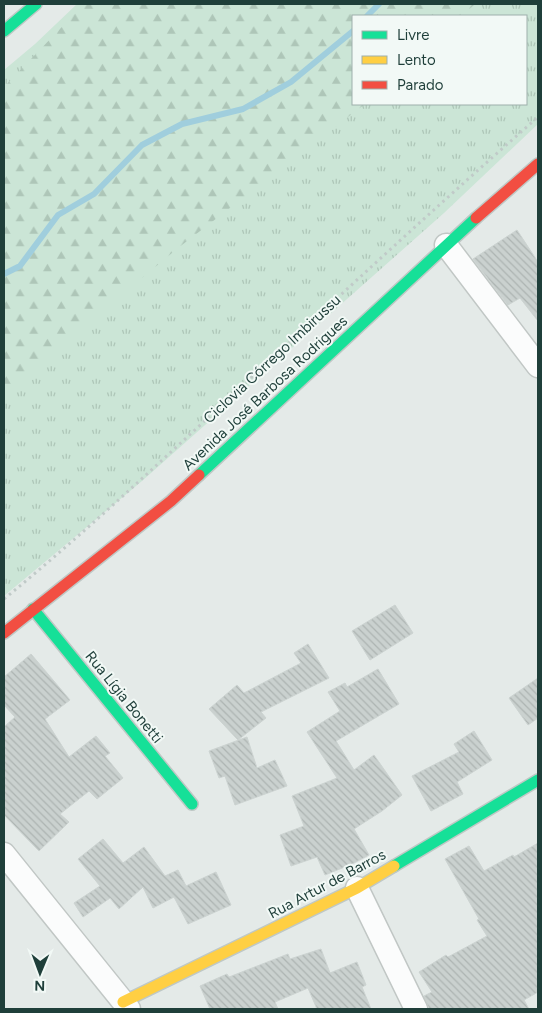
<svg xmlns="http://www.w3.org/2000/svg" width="542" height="1013" viewBox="0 0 542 1013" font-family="Figtree,sans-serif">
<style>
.grass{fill:url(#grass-tufts);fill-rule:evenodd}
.forest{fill:url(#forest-firs)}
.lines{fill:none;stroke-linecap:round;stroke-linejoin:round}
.stream{stroke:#a0cedd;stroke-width:6}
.building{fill:url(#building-back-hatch);stroke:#ccd3d1}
.street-casing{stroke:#c1c7c5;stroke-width:25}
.fast-casing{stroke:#bfc8c5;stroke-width:14}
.slow-casing{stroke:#bfc8c5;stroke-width:14}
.jam-casing{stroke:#bfc8c5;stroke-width:14}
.path{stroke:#c0cac8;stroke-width:3;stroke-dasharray:2.5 4;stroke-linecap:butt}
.street{stroke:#fbfcfc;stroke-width:22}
.fast{stroke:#16e098;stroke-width:11}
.slow{stroke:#ffcf43;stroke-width:11}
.jam{stroke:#f24e42;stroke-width:11}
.labels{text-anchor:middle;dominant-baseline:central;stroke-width:4;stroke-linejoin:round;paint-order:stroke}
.street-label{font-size:15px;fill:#1f3f3a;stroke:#f2f9f6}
</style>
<defs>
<pattern id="grass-tufts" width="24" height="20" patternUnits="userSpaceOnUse" patternTransform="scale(1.25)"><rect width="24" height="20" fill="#cbe5d6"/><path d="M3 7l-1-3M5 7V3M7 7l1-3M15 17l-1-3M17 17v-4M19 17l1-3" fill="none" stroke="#aec6b8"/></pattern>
<pattern id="forest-firs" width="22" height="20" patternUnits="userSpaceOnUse" patternTransform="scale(1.25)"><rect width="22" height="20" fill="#cbe5d6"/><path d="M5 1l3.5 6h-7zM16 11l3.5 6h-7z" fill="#aec6b8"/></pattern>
<pattern id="building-back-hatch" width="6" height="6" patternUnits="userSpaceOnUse" patternTransform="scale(1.25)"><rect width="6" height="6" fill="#cad1cf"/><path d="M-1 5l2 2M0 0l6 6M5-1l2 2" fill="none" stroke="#adb4b2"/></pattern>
</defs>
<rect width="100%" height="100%" fill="#e4eae8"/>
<path class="grass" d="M77 4H538V124L444 213 142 481 4 596V70L35 44ZM353 16H526V104H353Z"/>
<polygon class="forest" points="84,4 475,4 462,16 353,16 353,104 365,104 178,248 4,393 4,87"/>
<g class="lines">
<g class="stream">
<polyline points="367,16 379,4"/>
<polyline points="4,274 20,266 58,215 94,194 142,145 182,124 243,109 291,82 353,31"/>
</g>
</g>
<g class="building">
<polygon points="517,230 538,262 538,321 520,298 508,305 473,259"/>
<polygon points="395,605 413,633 370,660 352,631"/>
<polygon points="308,644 329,678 261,712 266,718 238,740 209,709 237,685 244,693 301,663 294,653"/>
<polygon points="31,654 70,700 45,719 69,757 96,736 110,753 105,756 123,778 97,799 89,791 60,814 69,822 39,851 4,815 4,727 15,717 4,705 4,677"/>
<polygon points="378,669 399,704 336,741 354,770 374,755 402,795 382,811 354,829 369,855 352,864 325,875 317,857 291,866 280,835 304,826 292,796 337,778 307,732 340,711 328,692 345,683 347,687"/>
<polygon points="538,678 538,718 528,725 509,698"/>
<polygon points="474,731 492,760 457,782 463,794 431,811 412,776 459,752 454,744"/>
<polygon points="247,737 257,768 275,760 287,786 235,805 225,776 219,778 209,751"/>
<polygon points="103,839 123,863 144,847 165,876 178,870 186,886 216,872 231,905 188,924 174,897 153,908 143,887 119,909 110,898 83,917 74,903 100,886 78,859"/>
<polygon points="538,843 538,992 524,1000 529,1009 429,1009 424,996 432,992 419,972 446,955 448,957 487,936 477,920 479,919 445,859 469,846 484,871 513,855 514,857"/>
<polygon points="321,949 330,973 357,962 366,985 362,987 371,1009 317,1009 308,988 275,1002 278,1009 210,1009 200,986 227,974 229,977 288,954 290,959"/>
</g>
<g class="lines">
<g class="street-casing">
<g id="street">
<polyline points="446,245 538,366"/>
<polyline points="4,854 129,1009"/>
<polyline points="357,888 416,1009"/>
</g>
</g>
<g class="fast-casing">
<g id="fast">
<polyline points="4,31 36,4"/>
<polyline points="199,475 476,218"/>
<polyline points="33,609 192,804"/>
<polyline points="394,866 538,780"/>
</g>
</g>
<g class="slow-casing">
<polyline id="slow" points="123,1002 357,888 394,866"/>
</g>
<g class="jam-casing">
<g id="jam">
<polyline points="476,218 538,164"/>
<polyline points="4,633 171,501 199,475"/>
</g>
</g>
<path class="path" d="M4 599C79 538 150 471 222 405 326 308 431 211 538 117"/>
<use href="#street" class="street"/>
<use href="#fast" class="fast"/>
<use href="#slow" class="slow"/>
<use href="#jam" class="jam"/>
</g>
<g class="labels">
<g class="street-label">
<text transform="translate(272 359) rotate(-43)">Ciclovia Córrego Imbirussu</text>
<text transform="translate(265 393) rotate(-43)">Avenida José Barbosa Rodrigues</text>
<text transform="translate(124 697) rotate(51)">Rua Lígia Bonetti</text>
<text transform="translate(327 884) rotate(-28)">Rua Artur de Barros</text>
</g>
</g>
<rect width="542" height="1013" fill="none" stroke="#1f3f3a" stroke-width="10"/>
<rect x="352" y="15" width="175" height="90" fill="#f2f9f6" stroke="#9eafab"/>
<rect x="362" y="31" width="25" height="8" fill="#16e098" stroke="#9eafab"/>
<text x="397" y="40" font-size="15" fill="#1f3f3a">Livre</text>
<rect x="362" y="56" width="25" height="8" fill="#ffcf43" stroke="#9eafab"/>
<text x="397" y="65" font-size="15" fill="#1f3f3a">Lento</text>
<rect x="362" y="81" width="25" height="8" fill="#f24e42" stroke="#9eafab"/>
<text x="397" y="90" font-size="15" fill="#1f3f3a">Parado</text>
<g transform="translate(40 973) rotate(181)" stroke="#f2f9f6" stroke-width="4" paint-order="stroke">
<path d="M0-4L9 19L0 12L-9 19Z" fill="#1f3f3a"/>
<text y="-8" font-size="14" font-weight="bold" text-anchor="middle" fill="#1f3f3a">N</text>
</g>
</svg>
